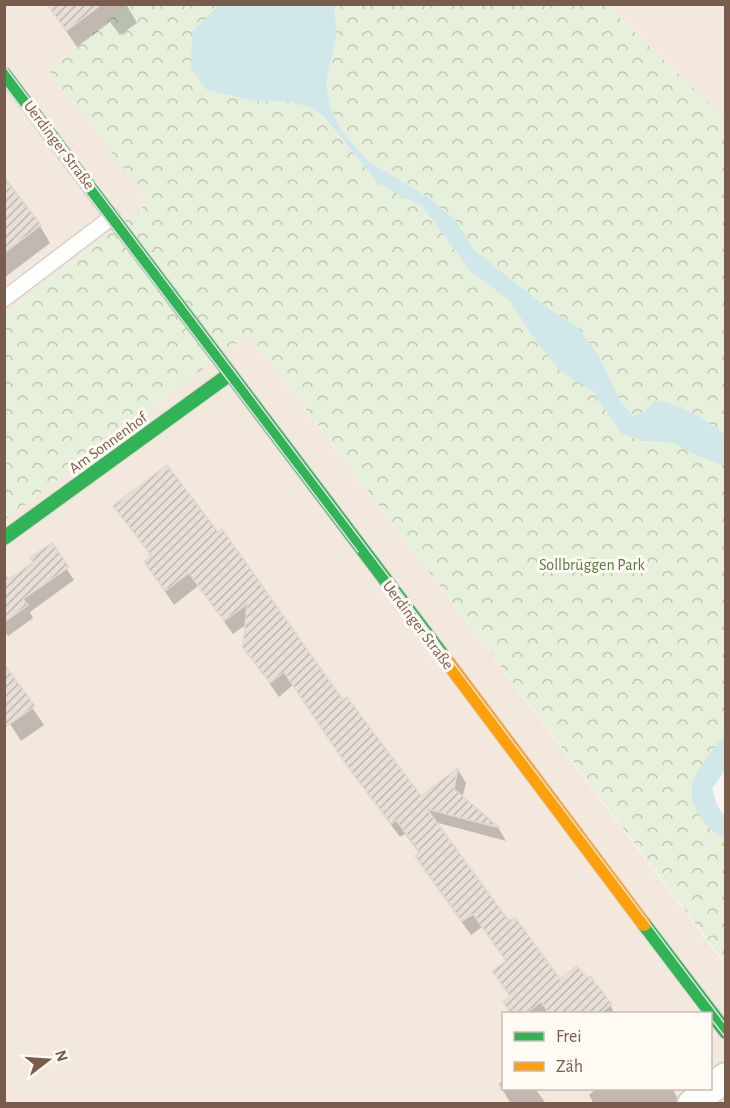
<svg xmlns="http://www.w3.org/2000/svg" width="730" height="1108" viewBox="0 0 730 1108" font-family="'Alegreya Sans',sans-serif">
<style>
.residential{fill:#f2e8de;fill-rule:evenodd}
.park{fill:url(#park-crowns)}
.water{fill:#d0e8ea}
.shadow{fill:#0003}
.building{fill:url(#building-hatch);stroke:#e2d8d2;stroke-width:1.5}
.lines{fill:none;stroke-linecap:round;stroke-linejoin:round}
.lane-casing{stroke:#d7d1cb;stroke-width:18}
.street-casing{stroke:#d7d1cb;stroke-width:32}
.fast-casing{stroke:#d9d2cb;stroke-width:16}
.slow-casing{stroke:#d9d2cb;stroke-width:16}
.lane{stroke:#fefefd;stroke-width:15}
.street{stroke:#fefefd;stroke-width:28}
.fast{stroke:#30b455;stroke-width:14}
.slow{stroke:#ff9f0a;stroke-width:14}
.tram{stroke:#e6e3e7;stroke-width:1.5}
.labels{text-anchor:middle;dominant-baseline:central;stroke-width:6;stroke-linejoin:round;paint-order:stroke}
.street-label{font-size:16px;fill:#7a5c4d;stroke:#fffaf3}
.park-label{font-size:16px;fill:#537a41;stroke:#fffaf3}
</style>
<defs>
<pattern id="park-crowns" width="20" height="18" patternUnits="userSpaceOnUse" patternTransform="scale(1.5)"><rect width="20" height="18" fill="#e7f0db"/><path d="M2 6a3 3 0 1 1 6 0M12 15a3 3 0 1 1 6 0" fill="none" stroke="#c0c6b4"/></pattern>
<pattern id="building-hatch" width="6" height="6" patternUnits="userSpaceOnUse" patternTransform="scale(1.5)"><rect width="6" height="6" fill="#e6ded7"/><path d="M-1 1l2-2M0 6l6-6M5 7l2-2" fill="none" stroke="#bfb7b1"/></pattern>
</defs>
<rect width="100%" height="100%" fill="#f9f5f0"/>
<g class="residential">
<polygon points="5,5 127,5 48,69 149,202 5,314"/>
<polygon points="606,5 725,5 725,118"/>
<path d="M249 334 725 965V1103L5 1104V520ZM504 1014H710V1088H504Z"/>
</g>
<g class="park">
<polygon points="127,5 219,5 212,10 255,101 286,101 309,107 323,117 380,185 423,207 470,271 510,301 529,331 560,370 592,391 622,434 646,441 674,443 691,453 725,466 725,733 693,782 714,834 725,839 725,963 249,334 5,520 5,314 149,202 48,69"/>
<path d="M334 5H606L725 118V434C703 418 684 405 656 400L645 411 633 416 620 401 599 356 577 326 549 309 474 250 457 222 428 197 368 161 341 130 330 106 326 83 337 32Z"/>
</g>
<g class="water">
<path d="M219 5H334L337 32 326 83 330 106 341 130 368 161 428 197 457 222 474 250 549 309 577 326 599 356 620 401 633 416 645 411 656 400C684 405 703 418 725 434V466L691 453 674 443 646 441 622 434 592 391 560 371 529 331 510 301 470 271 423 207 380 185 323 116 309 107 286 101H255L207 90 191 69 192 31Z"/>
<path d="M725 733V770L712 789 717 805 725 817V839C707 831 686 804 693 781 698 767 717 746 725 733Z"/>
</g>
<g class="shadow">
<polygon points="126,4 137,23 120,35 110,22 77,47 48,5"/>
<polygon points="4,192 40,226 50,243 4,278"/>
<polygon points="167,467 342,702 421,798 458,770 466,783 462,798 499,829 506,841 435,822 509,923 560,981 610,1005 615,1014 511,1014 511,998 494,972 507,962 482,927 471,935 425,871 416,857 420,854 405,834 400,837 355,777 293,685 279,697 244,647 247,624 233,634 198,586 174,605 146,563 152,558 115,506"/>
<polygon points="51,545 74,580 30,612 33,618 8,636 4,630 4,585 35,563"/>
<polygon points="4,666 44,725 21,741 10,724 4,728"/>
<polygon points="504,1080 504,1088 535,1088 546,1104 511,1104 499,1084"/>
<polygon points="597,1088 672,1088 681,1104 594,1104 589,1095"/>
</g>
<g class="building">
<polygon points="47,4 102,4 66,31"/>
<polygon points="4,177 41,225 4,253"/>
<polygon points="167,465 218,532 222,529 343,700 347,697 421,796 458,768 454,789 500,828 427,809 509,921 515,917 560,979 577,966 587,978 590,976 612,1004 599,1014 550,1014 541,1002 525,1014 511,1014 503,1002 510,996 492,971 506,961 473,914 462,921 415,856 420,852 396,820 391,824 345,763 284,672 270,683 243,648 247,604 224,621 189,573 165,591 144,562 152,556 113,506"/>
<polygon points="52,543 69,567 23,599 28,605 4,622 4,573 9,580 33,562 30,558"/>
<polygon points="4,664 35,706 4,728"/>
</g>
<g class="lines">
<g class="lane-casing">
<polyline id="lane" points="4,299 112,217"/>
</g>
<g class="street-casing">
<polyline id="street" points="692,1104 726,1077"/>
</g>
<g class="fast-casing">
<g id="fast">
<polyline points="4,74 443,656"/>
<polyline points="4,538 230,374"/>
<polyline points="644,924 726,1032"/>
</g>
</g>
<g class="slow-casing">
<polyline id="slow" points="443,656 644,924"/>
</g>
<use href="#lane" class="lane"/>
<use href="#street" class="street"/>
<use href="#fast" class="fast"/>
<use href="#slow" class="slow"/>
<g class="tram">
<polyline points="4,65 726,1025"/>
<polyline points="4,85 358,552"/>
<polyline points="711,1019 726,1038"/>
</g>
</g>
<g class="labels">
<g class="street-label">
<text transform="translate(59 145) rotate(53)">Uerdinger Straße</text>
<text transform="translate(108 443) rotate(-36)">Am Sonnenhof</text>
<text transform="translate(418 625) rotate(53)">Uerdinger Straße</text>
</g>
<g class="park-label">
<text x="592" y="565">Sollbrüggen Park</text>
</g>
</g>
<rect width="730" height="1108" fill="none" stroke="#7a5c4d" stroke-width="12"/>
<rect x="502" y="1012" width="210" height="78" fill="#fffaf3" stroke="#cabbb1" stroke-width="1.5"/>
<rect x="514" y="1032" width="30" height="9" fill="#30b455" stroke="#cabbb1" stroke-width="1.5"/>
<text x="556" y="1042" font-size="18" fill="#7a5c4d">Frei</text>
<rect x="514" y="1062" width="30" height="9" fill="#ff9f0a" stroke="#cabbb1" stroke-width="1.5"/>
<text x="556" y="1072" font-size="18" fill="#7a5c4d">Zäh</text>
<g transform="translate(48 1060) rotate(73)" stroke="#fffaf3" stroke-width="4.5" paint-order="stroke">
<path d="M0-4.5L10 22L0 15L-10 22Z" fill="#7a5c4d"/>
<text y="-9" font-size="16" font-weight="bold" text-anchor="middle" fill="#7a5c4d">N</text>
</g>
</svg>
